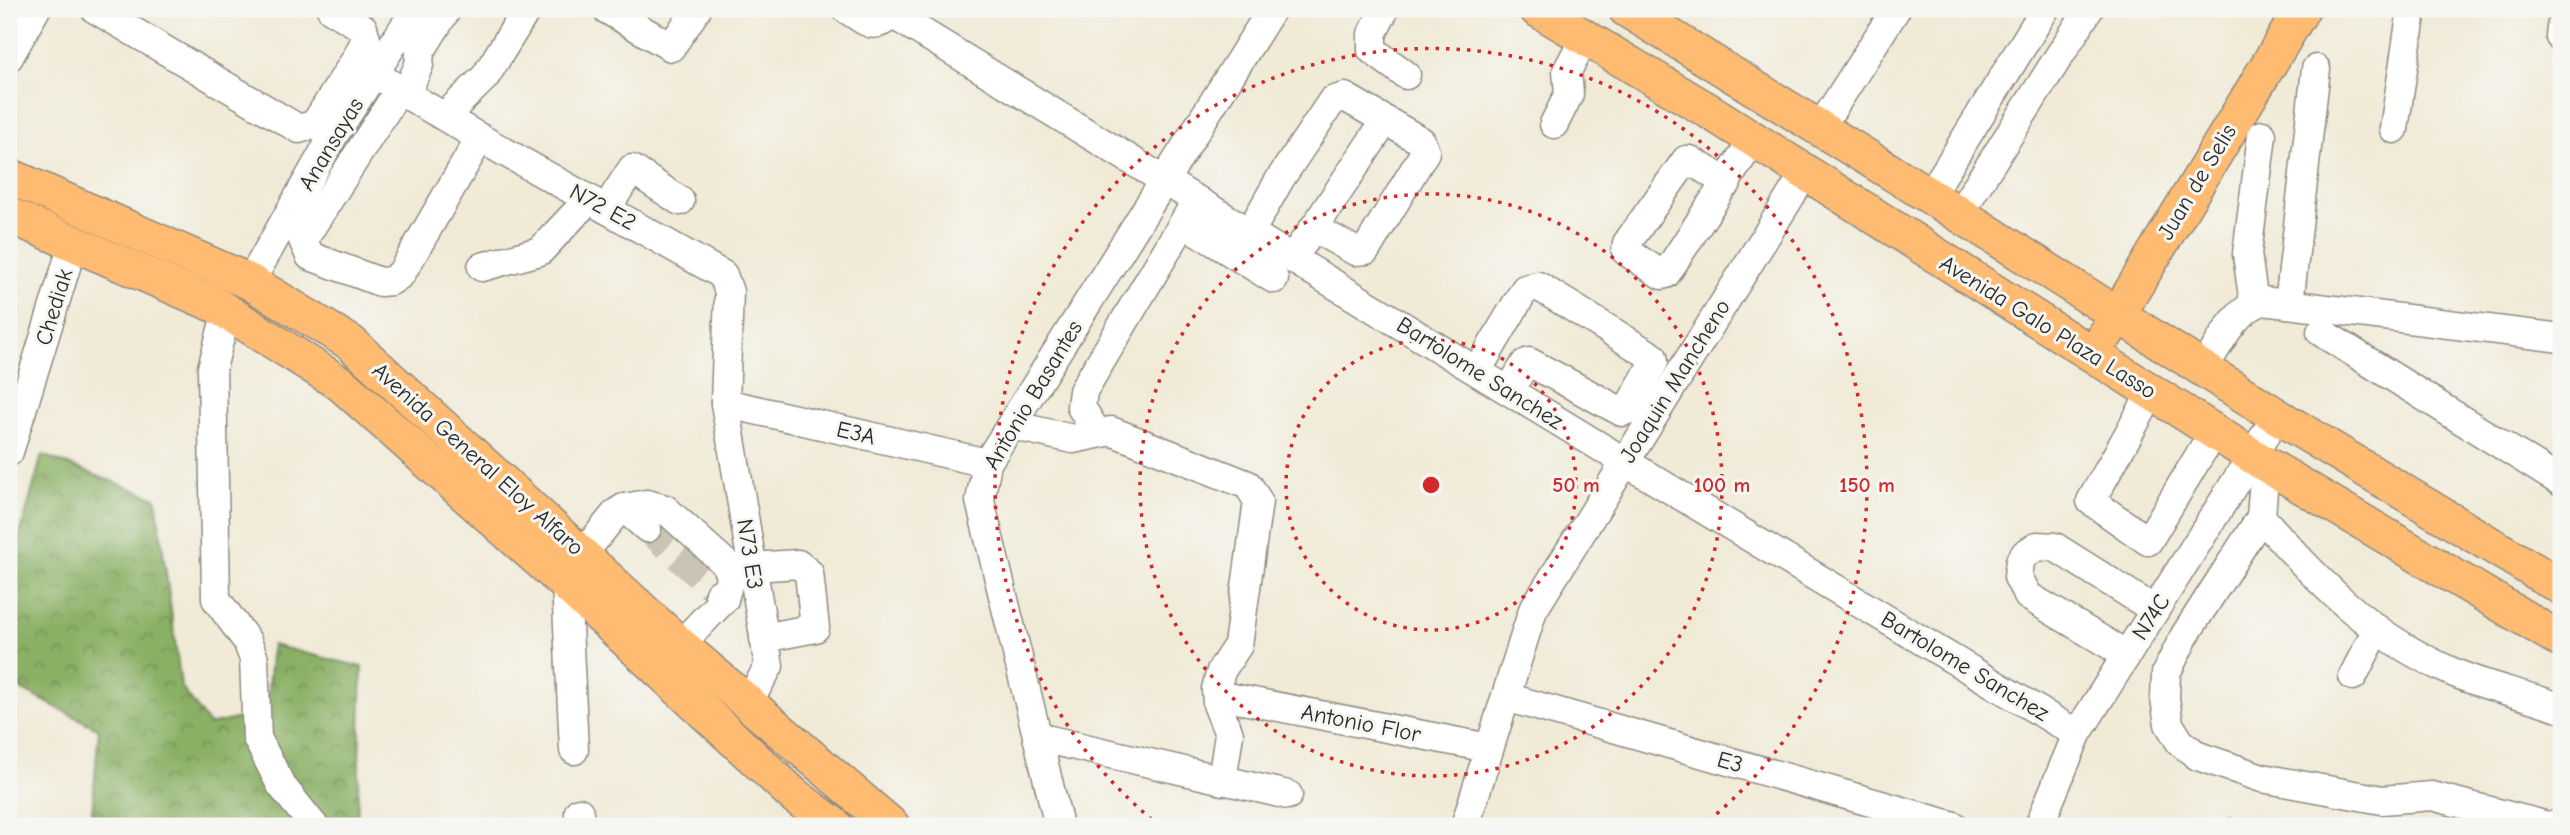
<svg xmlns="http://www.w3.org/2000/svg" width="2570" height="835" viewBox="0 0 2570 835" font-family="'Comic Neue',sans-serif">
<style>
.forest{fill:url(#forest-crowns);stroke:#5a6e48;stroke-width:2}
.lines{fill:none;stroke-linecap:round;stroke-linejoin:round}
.minor-tunnel{stroke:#c9c4b4;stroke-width:28;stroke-dasharray:28 14;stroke-linecap:butt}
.minor-casing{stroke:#8e8a80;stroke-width:31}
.major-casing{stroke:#8e8a80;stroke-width:38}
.path{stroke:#8e8a80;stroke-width:3.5;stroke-dasharray:2 5;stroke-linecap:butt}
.minor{stroke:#fff;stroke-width:28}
.major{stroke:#ffbb71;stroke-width:35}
.ring{fill:none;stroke:#d62828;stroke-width:3.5;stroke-dasharray:3.5 7}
.labels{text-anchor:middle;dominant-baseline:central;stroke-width:6;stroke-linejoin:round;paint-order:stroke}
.street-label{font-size:23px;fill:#2b2b2b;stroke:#f6f6f2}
.centre{fill:#d62828;stroke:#f6f6f2;stroke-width:3.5}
.ring-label{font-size:21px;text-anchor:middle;font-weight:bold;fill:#d62828;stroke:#f6f6f2;stroke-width:6;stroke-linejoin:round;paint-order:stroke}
</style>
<defs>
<pattern id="forest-crowns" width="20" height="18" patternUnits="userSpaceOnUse" patternTransform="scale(1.75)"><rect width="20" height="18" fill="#8ab065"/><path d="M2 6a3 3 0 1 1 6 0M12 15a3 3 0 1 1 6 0" fill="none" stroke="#718f53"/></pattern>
</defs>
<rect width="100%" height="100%" fill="#f6f6f2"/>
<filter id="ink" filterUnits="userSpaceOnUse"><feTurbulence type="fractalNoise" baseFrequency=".0143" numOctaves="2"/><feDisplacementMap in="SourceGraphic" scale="14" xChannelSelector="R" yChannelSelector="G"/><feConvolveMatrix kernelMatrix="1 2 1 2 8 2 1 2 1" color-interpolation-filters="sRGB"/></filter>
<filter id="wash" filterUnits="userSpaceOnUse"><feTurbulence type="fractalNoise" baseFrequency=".00686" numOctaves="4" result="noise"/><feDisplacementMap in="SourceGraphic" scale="28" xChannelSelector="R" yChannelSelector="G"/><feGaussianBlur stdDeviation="1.57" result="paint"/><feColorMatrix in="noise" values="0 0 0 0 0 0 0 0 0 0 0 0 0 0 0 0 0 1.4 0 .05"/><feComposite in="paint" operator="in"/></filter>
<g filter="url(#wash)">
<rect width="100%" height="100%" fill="#f0ead6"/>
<polygon class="forest" points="42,455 156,498 181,686 209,725 266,712 272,645 362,667 357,826 91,826 99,729 9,683 9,575"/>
</g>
<g filter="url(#ink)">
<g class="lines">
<polyline class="minor-tunnel" points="647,528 719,594"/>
<g class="minor-casing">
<g id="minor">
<polyline points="95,9 299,129 315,124 333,136"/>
<polyline points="331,9 363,28 366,39 356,59 399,90 480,138 723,275 729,292 725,403 769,666 749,701"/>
<polyline points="606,9 671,47 697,9"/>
<path d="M846 9C868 22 872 32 894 14"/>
<polyline points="884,9 1625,462 2077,734"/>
<polyline points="1385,9 1372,34 1372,50 1406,75"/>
<polyline points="2560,37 2561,27"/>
<polyline points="9,57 36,9"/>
<polyline points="399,90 303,240 310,256 380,282 391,281 401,274 480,138"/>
<polyline points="406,94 419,65 420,52 447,9"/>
<polyline points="445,116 485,77 527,9"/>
<polyline points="315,124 356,59"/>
<polyline points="1554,124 1569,94 1567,71 1585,37"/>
<polyline points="1820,128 1896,9"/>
<polyline points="2394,129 2412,9"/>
<polyline points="1727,183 1690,160 1686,160 1627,243 1626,251 1662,275 1666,274 1753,140"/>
<polyline points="1930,196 2045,9"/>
<polyline points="606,209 632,169 680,201"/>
<polyline points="1959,214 2089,9"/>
<polyline points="1184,223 1274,279"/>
<polyline points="1314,228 1385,121"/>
<polyline points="1250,232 1280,179 1332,101 1345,97 1421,141 1425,152 1366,250 1355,251 1314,228 1292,258"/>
<polyline points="482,267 540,251 589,199"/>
<polyline points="250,282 333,136 416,9"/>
<polyline points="2254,304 2247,254 2262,135"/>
<polyline points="2289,304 2316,69"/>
<polyline points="227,311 212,368 216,599 247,641 254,659 257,738 281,785 314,826"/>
<polyline points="2321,332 2561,482"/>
<path d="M2203 370C2219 345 2233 310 2263 301L2561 338"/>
<polyline points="1477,371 1525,289 1538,286 1653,357 1654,362 1627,410 1622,412 1529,362 1525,364 1509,391"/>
<polyline points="2152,392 2091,501 2148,541 2214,431"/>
<polyline points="725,403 987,463"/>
<polyline points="1011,425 1073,439 1111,431 1248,485 1258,501 1238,645 1221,671 1216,689 1217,704 1229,734 1222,781"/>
<polyline points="1097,433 1081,407 1083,391 1197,200"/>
<polyline points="9,452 74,241"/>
<polyline points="2265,464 2261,517 2185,635 2166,673 2165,699 2169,724 2180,742 2198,756 2262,778 2382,800 2432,796 2548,826 2561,823"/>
<polyline points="624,508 647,504 665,509 726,564 730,578 724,599"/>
<path d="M2261 517C2320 583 2367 634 2450 671 2485 687 2525 694 2561 708"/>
<polyline points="752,567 798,564 809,573 815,628 764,638"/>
<polyline points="2127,655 2028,596 2018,577 2020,561 2025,554 2037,546 2055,547 2155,610"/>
<polyline points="666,660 724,599 719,594"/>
<polyline points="2353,676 2376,631"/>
<polyline points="1506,697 1954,826"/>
<polyline points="1233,698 1489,748"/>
<polyline points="1037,737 1288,795"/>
<polyline points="574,750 566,584 582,555 616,513 624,508 647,528"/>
<polyline points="579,812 579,826"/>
<polyline points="1059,826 980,501 987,463 1272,9"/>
<polyline points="1465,826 1533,610 1805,173"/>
<polyline points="2039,826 2077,734 2277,416"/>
</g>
</g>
<g class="major-casing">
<g id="major">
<polyline points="1537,9 1709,111 2265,464 2561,640"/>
<polyline points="1626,9 1959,214 2277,416 2561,587"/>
<polyline points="9,176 250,282 351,343 680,645 892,826"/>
<polyline points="9,215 218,306 341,384 566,584 795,796 835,826"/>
<polyline points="2106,334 2302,9"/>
</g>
</g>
<polyline class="path" points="2228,826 2233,813"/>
<use href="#minor" class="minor"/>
<use href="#major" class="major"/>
</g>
</g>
<g class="ring">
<circle cx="1431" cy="485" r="145"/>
<circle cx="1431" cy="485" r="291"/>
<path d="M1160 826A436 436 0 1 1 1702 826"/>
</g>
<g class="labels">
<g class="street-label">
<text transform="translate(331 144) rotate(-59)">Anansayas</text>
<text transform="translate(2197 182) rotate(-59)">Juan de Selis</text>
<text transform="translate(603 207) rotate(29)">N72 E2</text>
<text transform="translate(54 307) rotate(-73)">Chediak</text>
<text transform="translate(2048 327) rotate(32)">Avenida Galo Plaza Lasso</text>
<text transform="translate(1480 373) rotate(32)">Bartolome Sanchez</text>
<text transform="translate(1675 381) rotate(-58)">Joaquin Mancheno</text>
<text transform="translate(1033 395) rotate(-59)">Antonio Basantes</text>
<text transform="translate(856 433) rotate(13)">E3A</text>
<text transform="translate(478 459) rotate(42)">Avenida General Eloy Alfaro</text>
<text transform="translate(750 554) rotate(81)">N73 E3</text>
<text transform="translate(2151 617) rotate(-57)">N74C</text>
<text transform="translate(1965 666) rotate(31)">Bartolome Sanchez</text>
<text transform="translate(1361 723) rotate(11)">Antonio Flor</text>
<text transform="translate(1730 762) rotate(16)">E3</text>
</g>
</g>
<circle cx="1431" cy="485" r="10" class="centre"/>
<g class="ring-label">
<text x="1576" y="492">50 m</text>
<text x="1722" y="492">100 m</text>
<text x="1867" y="492">150 m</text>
</g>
<rect width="2570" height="835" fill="none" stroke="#f6f6f2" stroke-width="35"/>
</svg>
